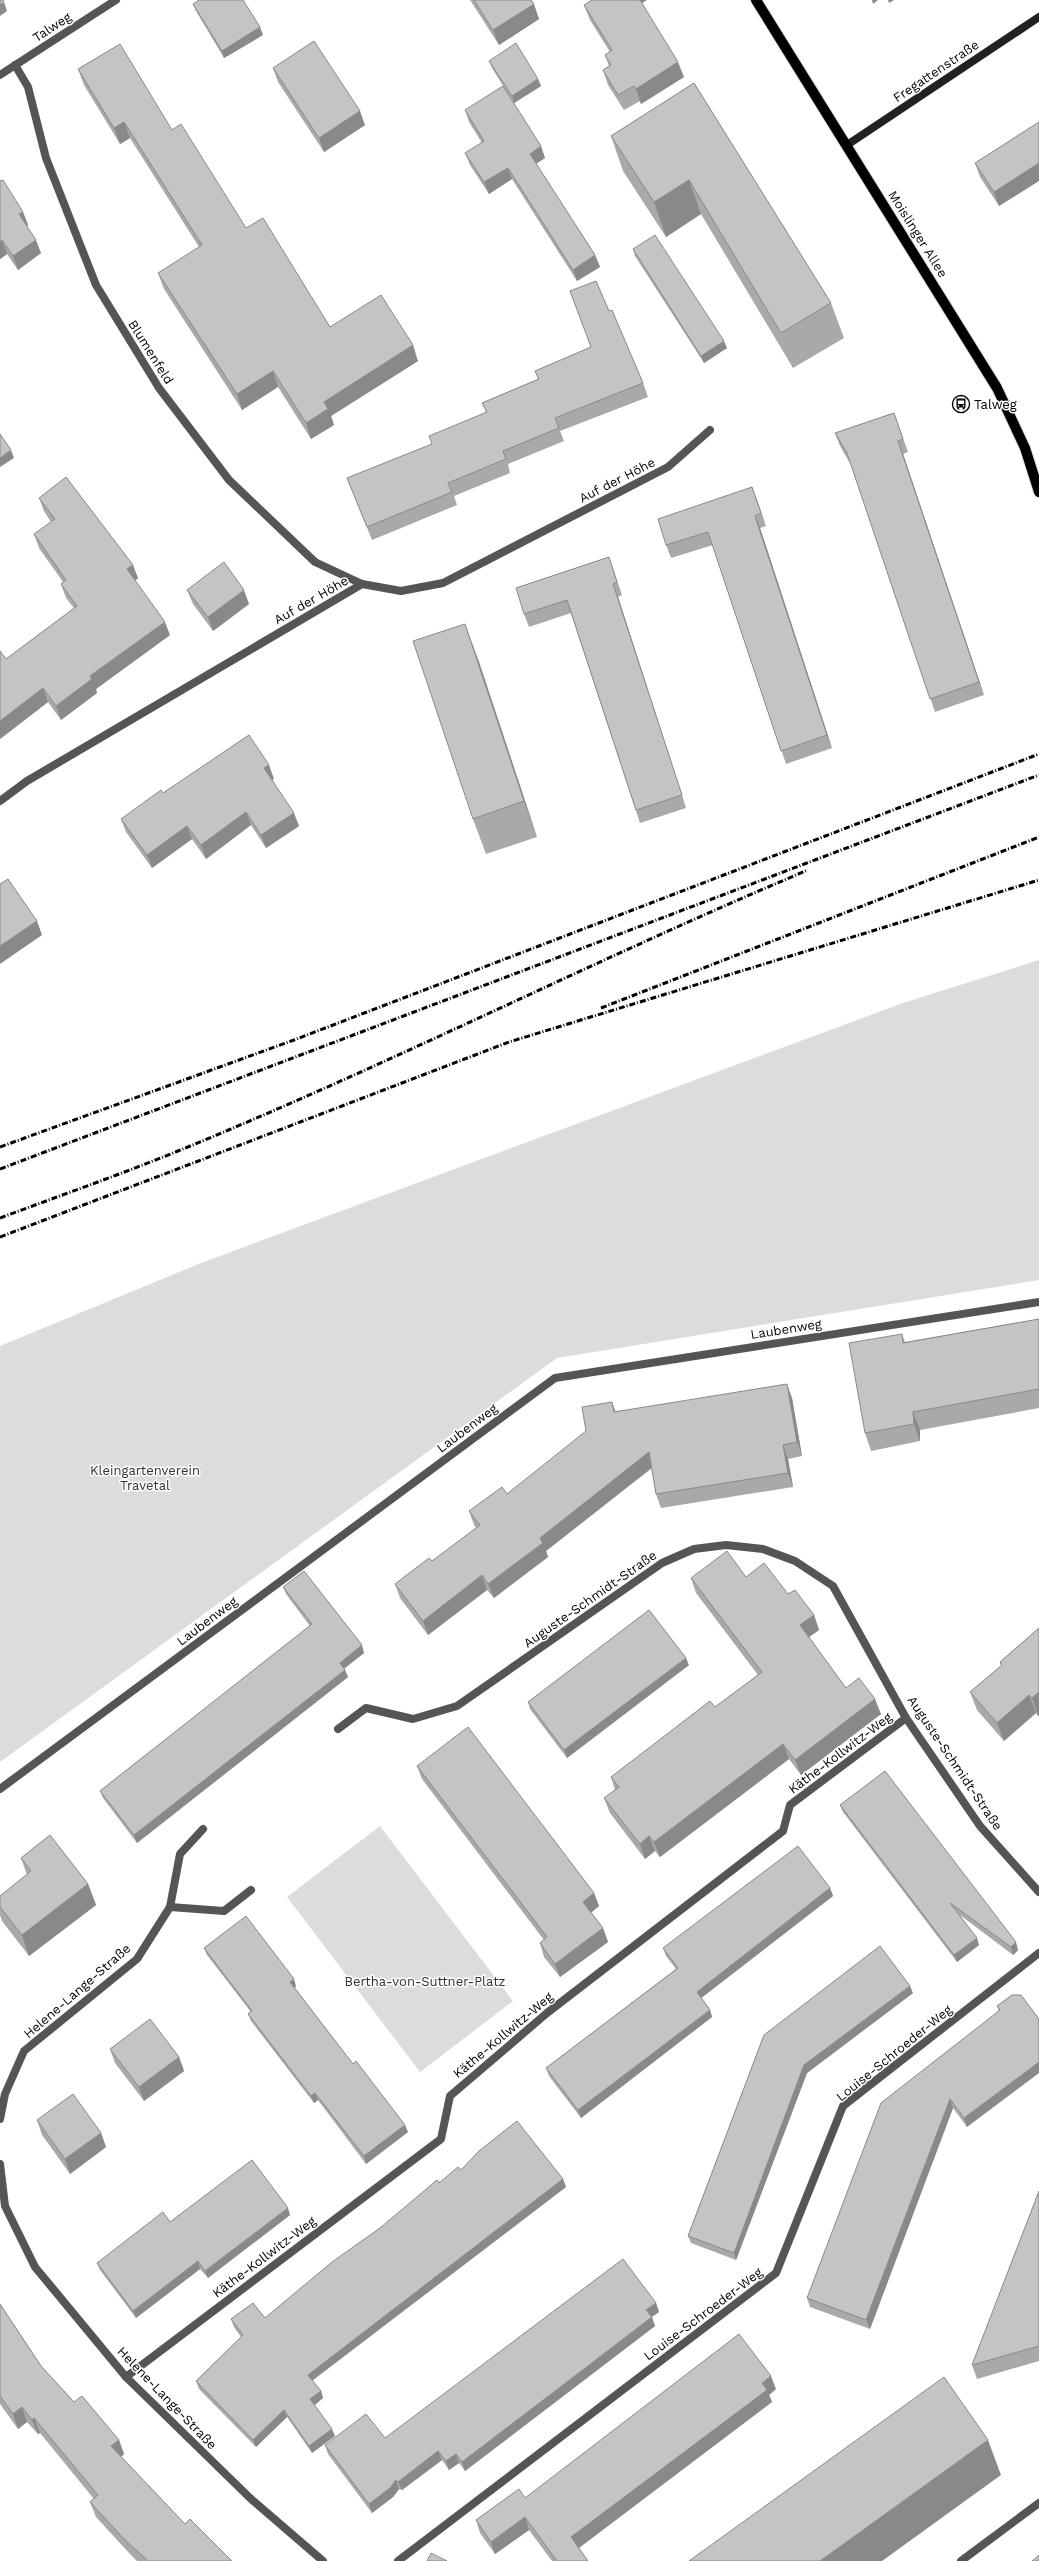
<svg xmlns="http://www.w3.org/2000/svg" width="1039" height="2561" viewBox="0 0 1039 2561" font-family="'Work Sans',sans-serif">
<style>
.green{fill:#dcdcdc}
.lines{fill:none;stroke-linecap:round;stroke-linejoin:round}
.primary-casing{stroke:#dbdbdb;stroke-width:12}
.street{stroke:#555;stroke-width:8}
.secondary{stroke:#222;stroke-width:8}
.primary{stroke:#000;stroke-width:10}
.rail{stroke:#000;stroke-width:3;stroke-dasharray:6 2 1 2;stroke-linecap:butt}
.wall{fill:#a9a9a9}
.shaded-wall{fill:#898989}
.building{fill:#c4c4c4;stroke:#898989}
.labels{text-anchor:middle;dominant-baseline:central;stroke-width:3;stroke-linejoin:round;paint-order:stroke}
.street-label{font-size:13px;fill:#000;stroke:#fff}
.poi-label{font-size:13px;fill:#000;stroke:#fff;text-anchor:start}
.park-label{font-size:13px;fill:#333;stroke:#fff}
</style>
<rect width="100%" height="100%" fill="#fff"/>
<g class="green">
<polygon points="1039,960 1039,1280 557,1358 0,1762 0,1346 201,1263 903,1003"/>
<polygon points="380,1826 513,2001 420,2072 287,1897"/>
</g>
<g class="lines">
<g class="primary-casing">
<polyline id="primary" points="756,0 997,388 1025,448 1039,492"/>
</g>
<g class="street">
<polyline points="15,65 28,87 46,158 96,285 159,388 229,480 315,562 362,584 401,591 443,583 668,467 710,430"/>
<polyline points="0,75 116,0"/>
<polyline points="0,801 27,781 362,584"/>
<polyline points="338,1729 366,1708 413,1719 457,1706 662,1563 694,1549 726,1545 763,1549 795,1561 833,1586 906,1718 980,1826 1039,1892"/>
<polyline points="0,1789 555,1378 1039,1302"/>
<polyline points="170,1907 224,1911 251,1890"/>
<polyline points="0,2119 5,2094 24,2051 137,1959 170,1907 180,1854 203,1829"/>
<polyline points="0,2164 5,2206 35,2267 126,2377 250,2498 323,2561"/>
<polyline points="126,2377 441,2139 450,2096 547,2013 783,1831 790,1805 906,1718"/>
<polyline points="398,2561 776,2273 843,2106 1039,1953"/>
<polyline points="961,2561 1039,2503"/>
</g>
<polyline class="secondary" points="847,145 1039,17"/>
<use href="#primary" class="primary"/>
<g class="rail">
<polyline points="601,1008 1039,837"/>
<polyline points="0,1147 294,1040 1039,754"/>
<polyline points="0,1169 1039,775"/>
<path d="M0 1218C59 1196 119 1175 178 1151 391 1064 596 959 808 870"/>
<polyline points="0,1237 509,1042 1039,880"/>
</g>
</g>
<g class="wall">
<polygon points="470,0 531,0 539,19 499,45"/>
<polygon points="642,3 684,77 641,104 640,101 624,110 608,85 603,70 609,66 605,55 610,52 590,20 584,5"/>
<polygon points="193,4 263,35 224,58 196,11"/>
<polygon points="489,61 538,79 541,86 514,103 492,68"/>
<polygon points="273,68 365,125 324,152 278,82"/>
<polygon points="78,69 172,130 246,228 330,327 418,361 331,416 334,425 311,439 278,387 242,410 164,289 158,273 199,247 130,138 120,144 84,85"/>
<polygon points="694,83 831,303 844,338 793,368 701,214 666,237 623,171 611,136"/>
<polygon points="465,110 545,158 536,164 595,255 600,267 577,281 512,179 489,194 470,165 465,153 482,143 469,122"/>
<polygon points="1039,122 999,206 980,177 975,163"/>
<polygon points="0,181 23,212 28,225 27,226 41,253 18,270 7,254 0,259"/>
<polygon points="633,249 727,348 704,363 635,256"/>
<polygon points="609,311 643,383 648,397 560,431 564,441 508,464 510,473 454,496 457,505 372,540 347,478 432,444 486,412 482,403 538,379 535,371 591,347"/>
<polygon points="894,413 908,452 903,454 984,695 935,712 851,465 840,446 835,433"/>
<polygon points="752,487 766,526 760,528 832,748 786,764 713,545 671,558 666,545"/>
<polygon points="39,498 138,578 135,581 170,635 96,689 97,693 61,720 48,702 0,739 0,651 6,659 74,608 66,598 61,584 63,582 39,548 34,534 51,522 44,511"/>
<polygon points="609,557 622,595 618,597 686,808 640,823 571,613 529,627 524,614"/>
<polygon points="187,590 249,604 213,631 193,604"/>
<polygon points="478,659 537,837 486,854 473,819"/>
<polygon points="274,779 272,780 299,826 266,848 251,825 206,859 192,839 152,868 126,832 121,819 163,793"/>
<polygon points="1039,1319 1039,1408 920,1430 920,1441 871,1451 865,1433 902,1334 905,1342"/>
<polygon points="792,1398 802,1456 788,1459 793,1487 661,1508 656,1494 652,1468 546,1551 548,1557 494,1598 487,1590 428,1635 400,1598 395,1584 432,1561 476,1528 474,1525 469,1511 507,1494 615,1411"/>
<polygon points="746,1577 788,1594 814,1615 819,1630 809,1637 846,1688 881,1714 801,1775 789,1759 660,1857 655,1851 645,1859 610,1813 604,1798 615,1790 611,1777 715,1707 758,1675 696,1593 691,1578"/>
<polygon points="283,1587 364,1653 344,1669 348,1677 137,1843 103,1798 100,1791 310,1626 286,1594"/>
<polygon points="1039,1628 1039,1716 1038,1716 1036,1713 1004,1741 977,1710 970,1692 1001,1666 1000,1662"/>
<polygon points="689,1665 567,1758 530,1709 528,1702"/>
<polygon points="417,1766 594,1893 599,1906 591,1913 603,1928 608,1942 560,1977 544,1957 540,1943 544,1940 422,1779"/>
<polygon points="840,1805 1018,1950 1013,1955 960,1915 979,1945 957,1962 843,1812"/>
<polygon points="21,1858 88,1884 96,1905 29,1956 2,1921 0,1915 0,1896 27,1875"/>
<polygon points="830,1888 833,1896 701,1998 710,2010 712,2017 581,2118 549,2076 546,2068 676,1969 666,1956 663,1948"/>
<polygon points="204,1948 296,1986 295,1988 353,2064 408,2132 366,2164 318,2100 314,2103 251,2021 248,2014 251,2012 207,1955"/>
<polygon points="913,1993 807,2073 736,2260 691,2243 688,2236 764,2035"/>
<polygon points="1012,1995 967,2127 953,2108 870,2329 810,2307 807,2298 999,2011 997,2006"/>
<polygon points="110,2049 179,2057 184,2071 144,2101 115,2063"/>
<polygon points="37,2120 101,2133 106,2147 70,2174 42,2135"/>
<polygon points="563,2179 566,2187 312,2381 321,2391 323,2398 315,2405 335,2436 312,2453 287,2417 256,2447 199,2389 196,2381 241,2337 234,2327 231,2319 265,2318 380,2228 439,2183"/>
<polygon points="1039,2191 1039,2361 977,2379 972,2365"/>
<polygon points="290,2215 208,2278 200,2269 136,2318 100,2270 97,2263 170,2222"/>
<polygon points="656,2303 659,2312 651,2317 655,2326 465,2471 459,2463 449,2470 442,2460 402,2490 399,2489 393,2497 372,2513 328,2454 325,2445 385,2438"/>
<polygon points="0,2304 41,2366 74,2402 119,2440 124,2454 121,2457 185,2524 232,2561 137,2561 130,2554 96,2517 90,2502 94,2499 40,2433 38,2434 27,2422 18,2429 0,2404"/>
<polygon points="776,2389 769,2395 772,2402 579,2548 588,2561 552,2561 529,2530 495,2554 480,2533 476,2520"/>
</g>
<g class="shaded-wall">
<polygon points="637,0 647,0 639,5"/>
<polygon points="872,0 878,0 873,4"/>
<polygon points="888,0 894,0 889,3"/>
<polygon points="4,2 7,11 0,16 0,5"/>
<polygon points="534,4 539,19 499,45 493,30"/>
<polygon points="260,27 263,35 224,58 222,51"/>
<polygon points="678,62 684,77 641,104 636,89"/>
<polygon points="538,79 541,86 514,103 512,96"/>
<polygon points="360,111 365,125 324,152 319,138"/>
<polygon points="124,122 130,138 120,144 114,128"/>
<polygon points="541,146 545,158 534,165 530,154"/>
<polygon points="1039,163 1039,181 999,206 994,192"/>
<polygon points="508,168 512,179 489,194 484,182"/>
<polygon points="689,180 701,214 666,237 654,202"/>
<polygon points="23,212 28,225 24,228 19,214"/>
<polygon points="2,240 7,254 0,259 0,242"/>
<polygon points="36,240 41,253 18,270 13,256"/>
<polygon points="595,255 600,267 577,281 573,270"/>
<polygon points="724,341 727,348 704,363 701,356"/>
<polygon points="413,345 418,361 331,416 334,425 311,439 306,423 324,402"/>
<polygon points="273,371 278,387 242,410 237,394"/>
<polygon points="898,441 903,454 984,695 979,682"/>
<polygon points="11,450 14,458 0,467 0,458"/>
<polygon points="752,487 757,500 766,526 761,513"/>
<polygon points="755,516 760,528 832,748 827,735"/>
<polygon points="133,565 138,578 132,583 127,569"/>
<polygon points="613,584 618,597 686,808 682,795"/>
<polygon points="244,590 249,604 213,631 208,617"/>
<polygon points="165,622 170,635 96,689 97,693 61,720 56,706 90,676"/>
<polygon points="465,624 478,659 537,837 524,801"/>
<polygon points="43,688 48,702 0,739 0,721"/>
<polygon points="269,765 274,779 269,782 264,768"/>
<polygon points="246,812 251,825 206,859 201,845"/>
<polygon points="294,813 299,826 266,848 261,835"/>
<polygon points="187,826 192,839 152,868 147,855"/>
<polygon points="37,921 42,935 0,964 0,946"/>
<polygon points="787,1384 792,1398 802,1456 797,1442"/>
<polygon points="612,1402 617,1416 614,1412"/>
<polygon points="913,1412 920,1430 920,1441 914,1424"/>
<polygon points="783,1445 788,1459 793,1487 788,1473"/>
<polygon points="649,1452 654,1466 546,1551 548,1557 494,1598 488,1584 540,1538"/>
<polygon points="482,1575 487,1590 428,1635 423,1621"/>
<polygon points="814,1615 819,1630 805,1640 800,1625"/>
<polygon points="362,1645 364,1653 342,1670 340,1663"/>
<polygon points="686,1658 689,1665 567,1758 564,1750"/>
<polygon points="345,1670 348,1677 137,1843 134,1835"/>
<polygon points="1039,1692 1039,1716 1038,1716 1032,1698"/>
<polygon points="1029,1695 1036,1713 1004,1741 997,1723"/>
<polygon points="875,1699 881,1714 801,1775 795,1760"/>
<polygon points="783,1744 789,1759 660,1857 654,1842"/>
<polygon points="649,1836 655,1851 645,1859 640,1844"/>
<polygon points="88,1884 96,1905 29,1956 22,1935"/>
<polygon points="830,1888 833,1896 700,1999 697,1992"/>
<polygon points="594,1893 599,1906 588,1915 583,1902"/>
<polygon points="603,1928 608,1942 560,1977 555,1964"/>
<polygon points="977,1938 979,1945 957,1962 954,1955"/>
<polygon points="1016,1942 1018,1950 1013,1955 1011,1947"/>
<polygon points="294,1979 296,1986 293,1989 290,1982"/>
<polygon points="910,1986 913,1993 807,2073 736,2260 734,2253 804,2065"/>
<polygon points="710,2010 712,2017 581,2118 578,2110"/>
<polygon points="179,2057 184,2071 144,2101 139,2087"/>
<polygon points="1039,2062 1039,2073 967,2127 964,2118"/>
<polygon points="315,2093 318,2100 314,2103 311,2096"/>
<polygon points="950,2099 953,2108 870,2329 866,2320"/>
<polygon points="405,2125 408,2132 366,2164 364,2156"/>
<polygon points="101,2133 106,2147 70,2174 65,2159"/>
<polygon points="563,2179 566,2187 310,2382 308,2375"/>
<polygon points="288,2208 290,2215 208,2278 205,2271"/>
<polygon points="198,2261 200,2269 136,2318 133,2311"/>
<polygon points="656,2303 659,2312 649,2319 646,2310"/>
<polygon points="652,2317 655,2326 465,2471 462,2462"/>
<polygon points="771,2376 776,2389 769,2395 772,2402 576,2550 571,2537"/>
<polygon points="321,2391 323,2398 313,2406 310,2399"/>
<polygon points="22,2407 27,2422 18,2429 13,2414"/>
<polygon points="284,2410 287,2417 256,2447 253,2440"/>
<polygon points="34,2418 40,2433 38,2434 32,2420"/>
<polygon points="332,2429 335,2436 312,2453 309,2446"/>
<polygon points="119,2440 124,2454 116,2461 111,2446"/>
<polygon points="988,2440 1001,2475 882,2561 820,2561"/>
<polygon points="438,2451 442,2460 402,2490 398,2482"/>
<polygon points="456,2454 459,2463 449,2470 446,2461"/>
<polygon points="396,2480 399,2489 393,2497 372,2513 369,2504"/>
<polygon points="525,2517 529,2530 495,2554 491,2542"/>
</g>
<g class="building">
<polygon points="0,0 3,0 4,2 0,5"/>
<polygon points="199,0 243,0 260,27 222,51 193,4"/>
<polygon points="474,0 531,0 534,4 493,30"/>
<polygon points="592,0 640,0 678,62 636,89 634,86 618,95 603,70 611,65 605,55 612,50 584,5"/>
<polygon points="314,41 360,111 319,138 273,68"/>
<polygon points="516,43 538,79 512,96 489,61"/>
<polygon points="120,44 172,130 181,124 246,228 263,218 330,327 381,295 413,345 324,402 328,409 306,423 273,371 237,394 158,273 202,245 124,122 114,128 78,69"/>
<polygon points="694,83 831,303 781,333 689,180 654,202 611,136"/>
<polygon points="503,86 541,146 530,154 595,255 573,270 508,168 484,182 465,153 484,141 465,110"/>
<polygon points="1039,122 1039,163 994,192 975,163"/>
<polygon points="3,180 23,212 19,214 36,240 13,256 2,240 0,242 0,181"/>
<polygon points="655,235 724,341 701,356 633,249"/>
<polygon points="596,281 609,311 612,310 643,383 555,418 559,428 503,451 506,459 448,483 452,492 367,527 347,478 432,444 429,436 487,412 482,403 539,379 535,371 591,347 570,291"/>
<polygon points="894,413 903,439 898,441 979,682 930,699 847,453 835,433"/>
<polygon points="0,434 11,450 0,458"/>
<polygon points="66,477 133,565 127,569 165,622 90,676 92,679 56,706 43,688 0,721 0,651 6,659 77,606 61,584 66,580 34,534 55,519 39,498"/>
<polygon points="752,487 761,513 755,516 827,735 781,751 708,532 666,545 658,519"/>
<polygon points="609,557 617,582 613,584 682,795 636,810 567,600 524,614 516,588"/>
<polygon points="224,562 244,590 208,617 187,590"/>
<polygon points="465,624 524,801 473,819 413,641"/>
<polygon points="249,735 269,765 264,768 294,813 261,835 246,812 201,845 187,826 147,855 121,819 161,790 163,793"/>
<polygon points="8,879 37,921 0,946 0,884"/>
<polygon points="1039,1319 1039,1389 913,1412 914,1424 865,1433 849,1343 902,1334 903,1343"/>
<polygon points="787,1384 797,1442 783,1445 788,1473 656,1494 649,1452 540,1538 543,1543 488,1584 482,1575 423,1621 395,1584 429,1558 432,1561 480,1525 469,1511 502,1487 507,1494 586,1431 582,1407 612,1402 614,1412"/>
<polygon points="727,1551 746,1577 764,1563 788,1594 795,1590 814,1615 800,1625 846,1688 859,1678 875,1699 795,1760 783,1744 654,1842 649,1836 640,1844 604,1798 619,1787 611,1777 710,1701 715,1707 762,1672 691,1578"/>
<polygon points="304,1571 362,1645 340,1663 345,1670 134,1835 100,1791 312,1624 283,1587"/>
<polygon points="649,1610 686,1658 564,1750 528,1702"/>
<polygon points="1039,1628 1039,1692 1032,1698 1029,1695 997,1723 970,1692 1002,1665 1000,1662"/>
<polygon points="468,1727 594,1893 583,1902 603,1928 555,1964 540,1943 547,1937 417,1766"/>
<polygon points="885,1771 1016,1942 1011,1947 950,1903 977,1938 954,1955 840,1805"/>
<polygon points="50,1835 88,1884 22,1935 0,1907 0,1896 31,1871 21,1858"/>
<polygon points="798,1846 830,1888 697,1992 710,2010 578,2110 546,2068 678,1968 663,1948"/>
<polygon points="246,1916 294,1979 290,1982 306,2003 353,2064 356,2061 405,2125 364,2156 315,2093 311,2096 248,2014 252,2011 204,1948"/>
<polygon points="880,1946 910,1986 804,2065 734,2253 688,2236 764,2035"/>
<polygon points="1012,1995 1021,1995 1039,2019 1039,2062 964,2118 950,2099 866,2320 807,2298 881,2103 1000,2010 997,2006"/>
<polygon points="150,2019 179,2057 139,2087 110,2049"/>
<polygon points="73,2094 101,2133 65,2159 37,2120"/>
<polygon points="517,2121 563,2179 308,2375 321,2391 310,2399 332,2429 309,2446 284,2410 253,2440 196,2381 243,2335 231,2319 253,2303 265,2318 332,2262 380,2228 437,2180 439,2183 458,2167 461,2170 479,2151"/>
<polygon points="252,2160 288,2208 205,2271 198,2261 133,2311 97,2263 163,2212 170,2222"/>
<polygon points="1039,2191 1039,2346 972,2365"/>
<polygon points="623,2259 656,2303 646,2310 652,2317 462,2462 456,2454 446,2461 438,2451 398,2482 396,2480 390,2488 369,2504 325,2445 366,2414 385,2438"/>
<polygon points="0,2304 41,2366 74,2402 82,2396 119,2440 111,2446 185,2524 190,2519 232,2561 148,2561 124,2539 90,2502 98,2495 34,2418 32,2420 22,2407 13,2414 0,2396"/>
<polygon points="739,2334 771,2376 762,2383 767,2390 571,2537 588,2561 557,2561 525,2517 491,2542 476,2520 519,2489 525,2498"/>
<polygon points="944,2377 988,2440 820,2561 689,2561"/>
<polygon points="431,2553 447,2561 427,2561"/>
<polygon points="1039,2555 1039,2561 1032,2561"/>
</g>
<defs>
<g id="bus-ring" transform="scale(0.9)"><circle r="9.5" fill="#fff" stroke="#000" stroke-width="1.5"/><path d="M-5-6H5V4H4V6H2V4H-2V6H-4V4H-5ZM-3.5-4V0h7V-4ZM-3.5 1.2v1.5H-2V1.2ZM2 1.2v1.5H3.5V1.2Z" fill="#000"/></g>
</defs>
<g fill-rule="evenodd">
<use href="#bus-ring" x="961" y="404"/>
</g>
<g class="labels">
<g class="street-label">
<text transform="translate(52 27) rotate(-33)">Talweg</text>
<text transform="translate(936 71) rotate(-34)">Fregattenstraße</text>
<text transform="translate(918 234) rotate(58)">Moislinger Allee</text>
<text transform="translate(151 352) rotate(58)">Blumenfeld</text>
<text transform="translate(617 480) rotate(-27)">Auf der Höhe</text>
<text transform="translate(311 600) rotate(-30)">Auf der Höhe</text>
<text transform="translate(786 1329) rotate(-9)">Laubenweg</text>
<text transform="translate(467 1428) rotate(-37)">Laubenweg</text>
<text transform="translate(590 1599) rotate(-35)">Auguste-Schmidt-Straße</text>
<text transform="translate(207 1621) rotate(-37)">Laubenweg</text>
<text transform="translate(840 1753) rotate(-37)">Käthe-Kollwitz-Weg</text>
<text transform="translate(955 1763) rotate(56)">Auguste-Schmidt-Straße</text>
<text transform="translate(77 1991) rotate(-41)">Helene-Lange-Straße</text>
<text transform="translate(503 2035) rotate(-40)">Käthe-Kollwitz-Weg</text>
<text transform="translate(894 2053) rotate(-39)">Louise-Schroeder-Weg</text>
<text transform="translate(264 2257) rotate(-37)">Käthe-Kollwitz-Weg</text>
<text transform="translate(703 2314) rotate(-37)">Louise-Schroeder-Weg</text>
<text transform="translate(167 2398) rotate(46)">Helene-Lange-Straße</text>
</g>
<g class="poi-label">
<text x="974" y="404">Talweg</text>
</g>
<g class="park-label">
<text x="145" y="1470">Kleingartenverein<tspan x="145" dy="15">Travetal</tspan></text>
<text x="425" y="1981">Bertha-von-Suttner-Platz</text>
</g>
</g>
</svg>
